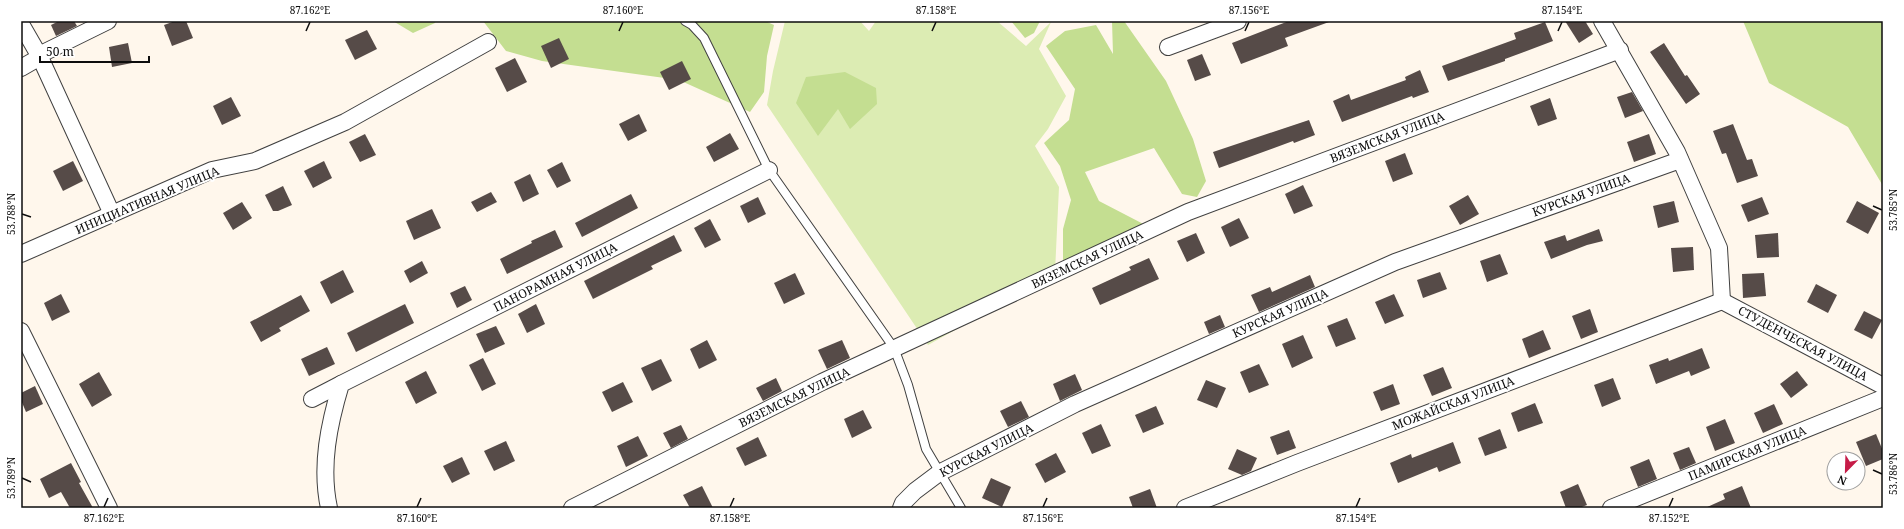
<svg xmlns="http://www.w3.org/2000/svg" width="1904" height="529" viewBox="0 0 1904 529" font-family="'Noto Serif',serif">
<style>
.green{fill:#dcecb3}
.forest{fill:#c4de91}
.building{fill:#564b48}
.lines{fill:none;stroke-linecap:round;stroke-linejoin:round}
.service-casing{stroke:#404040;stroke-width:10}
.minor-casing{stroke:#404040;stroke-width:18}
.service{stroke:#fff;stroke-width:8}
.minor{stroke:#fff;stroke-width:16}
.ticks{fill:none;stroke:#0d0d0d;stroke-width:1.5}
.labels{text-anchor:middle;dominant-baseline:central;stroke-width:4;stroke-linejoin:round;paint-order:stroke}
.street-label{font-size:12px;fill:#0d0d0d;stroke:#fff}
.neatline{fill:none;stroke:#0d0d0d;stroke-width:1.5}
.ticks-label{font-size:10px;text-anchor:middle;fill:#0d0d0d}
</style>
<rect width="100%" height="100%" fill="#fff7ec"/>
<polygon class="green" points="785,21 860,21 869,31 876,21 997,21 1026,46 1051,22 1039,49 1066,96 1048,129 1035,146 1059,187 1055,272 1040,283 928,345 767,105 773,71"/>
<g class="forest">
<polygon points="393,21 436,21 435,23 413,33"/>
<polygon points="483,21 765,21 774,25 767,56 764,92 750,112 679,80 542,61 506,51"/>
<polygon points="1011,21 1040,21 1034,33 1025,38"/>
<polygon points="1112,21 1124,21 1166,81 1193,139 1206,181 1197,197 1182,194 1154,148 1085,172 1099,201 1153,229 1063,270 1063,229 1071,200 1060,166 1044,143 1069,120 1075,89 1046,46 1065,31 1096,25 1113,54"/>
<polygon points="1743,21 1883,21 1883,186 1848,127 1769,83"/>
<polygon points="845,72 876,88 877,104 850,129 838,109 818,136 796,103 806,77"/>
</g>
<g class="building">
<polygon points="59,21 74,21 77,26 56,36 51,25"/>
<polygon points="175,21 186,21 193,38 172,46 164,25"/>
<polygon points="1289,21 1329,21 1329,22 1285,38 1288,46 1241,64 1232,43"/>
<polygon points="1565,21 1585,21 1593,34 1579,43"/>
<polygon points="1545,22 1553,41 1505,59 1505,61 1448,81 1442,66 1516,39 1514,33"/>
<polygon points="367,30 377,49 355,60 345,40"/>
<polygon points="559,38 569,59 551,68 541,46"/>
<polygon points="128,43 132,63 112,67 109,47"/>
<polygon points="1664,43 1685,76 1687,75 1700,94 1686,104 1650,52"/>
<polygon points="1202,54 1211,75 1195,81 1187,60"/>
<polygon points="515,58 527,82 507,92 495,68"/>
<polygon points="682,61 691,79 669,90 660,72"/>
<polygon points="1420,70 1429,92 1413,98 1412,96 1342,122 1333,101 1349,94 1351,100 1406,80 1405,77"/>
<polygon points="1632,92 1643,111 1625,118 1617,97"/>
<polygon points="231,97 241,116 222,125 213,106"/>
<polygon points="1550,98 1557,119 1538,126 1530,106"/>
<polygon points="639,114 647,131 628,141 619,124"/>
<polygon points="1309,120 1315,135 1294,143 1293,141 1219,168 1213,152"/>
<polygon points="1733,124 1747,160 1752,159 1758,176 1737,183 1726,153 1722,154 1713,131"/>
<polygon points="730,133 739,149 714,162 706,147"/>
<polygon points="365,134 376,155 360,162 349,142"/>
<polygon points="1649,134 1656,154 1634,162 1627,142"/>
<polygon points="1405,153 1413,174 1393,182 1385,161"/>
<polygon points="73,161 83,181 63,191 53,171"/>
<polygon points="324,161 332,178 313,188 304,171"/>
<polygon points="562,162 571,181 557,188 547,170"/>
<polygon points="530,174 539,194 523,202 514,182"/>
<polygon points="1303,185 1313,206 1294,214 1285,194"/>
<polygon points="283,186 292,205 278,211 273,211 265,195"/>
<polygon points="491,192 497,202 477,212 471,202"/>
<polygon points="631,194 638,208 582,237 575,223"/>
<polygon points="1468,195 1479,214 1460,225 1449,206"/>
<polygon points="758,197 766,214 748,223 740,206"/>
<polygon points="1762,197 1769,214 1748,222 1741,205"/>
<polygon points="1674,201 1679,222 1658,228 1653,206"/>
<polygon points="1857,201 1879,213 1868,234 1846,222"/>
<polygon points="242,202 252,218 233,230 223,213"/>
<polygon points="432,209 441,228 414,240 406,221"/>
<polygon points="1239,218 1249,238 1230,247 1221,227"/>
<polygon points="710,219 721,240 705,248 694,228"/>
<polygon points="1599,229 1603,241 1587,245 1551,259 1544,242 1565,235 1567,241"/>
<polygon points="555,230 563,247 507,274 500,259 532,243 531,241"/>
<polygon points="1196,233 1205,253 1187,262 1177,241"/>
<polygon points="1778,233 1779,257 1757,258 1755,235"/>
<polygon points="674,235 682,251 651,266 653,269 593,299 584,281"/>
<polygon points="1693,247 1694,270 1673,272 1671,248"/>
<polygon points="1500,254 1508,274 1487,282 1480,261"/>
<polygon points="1149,258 1159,279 1100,305 1092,288 1131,270 1129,267"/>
<polygon points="422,261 428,273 410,283 404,271"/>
<polygon points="343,270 354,292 331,304 320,282"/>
<polygon points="1440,272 1447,289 1423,298 1417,280"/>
<polygon points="795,273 805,294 784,304 774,283"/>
<polygon points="1764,273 1766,296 1743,298 1742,274"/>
<polygon points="1310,275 1315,287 1259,312 1251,295 1270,287 1272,292"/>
<polygon points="1816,284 1837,295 1828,313 1807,302"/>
<polygon points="465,286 472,300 457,308 450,293"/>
<polygon points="61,294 70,312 52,321 44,303"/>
<polygon points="1394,294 1404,316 1385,324 1375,302"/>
<polygon points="301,295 310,311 279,328 281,331 261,342 250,322"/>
<polygon points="405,304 414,323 356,352 347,333"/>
<polygon points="536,304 545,324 527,333 518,314"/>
<polygon points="1590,309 1598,332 1581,339 1572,316"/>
<polygon points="1864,311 1882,320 1872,339 1854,330"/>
<polygon points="1220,315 1225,327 1209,334 1204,322"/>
<polygon points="1347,318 1356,339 1336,347 1327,326"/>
<polygon points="496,326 505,344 485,353 476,334"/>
<polygon points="1543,330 1551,349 1529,358 1522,339"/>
<polygon points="1303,335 1313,358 1292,368 1282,344"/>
<polygon points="707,340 717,360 699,369 690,349"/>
<polygon points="842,340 850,358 827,369 818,350"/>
<polygon points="327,347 335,364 309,376 301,359"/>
<polygon points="1702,348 1710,368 1691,376 1689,371 1656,384 1649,365 1668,358 1669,361"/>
<polygon points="483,358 496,384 482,391 469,365"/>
<polygon points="661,359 672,381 652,391 641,368"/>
<polygon points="1259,364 1269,385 1249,393 1240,372"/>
<polygon points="1443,367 1452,388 1432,396 1423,375"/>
<polygon points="426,371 437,393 416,404 405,382"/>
<polygon points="1797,371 1808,385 1791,398 1780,384"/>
<polygon points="99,372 112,395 92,407 79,384"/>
<polygon points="1075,374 1082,390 1060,401 1053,384"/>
<polygon points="776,378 782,391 763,401 756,388"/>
<polygon points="1613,378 1621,399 1602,407 1594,385"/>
<polygon points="1206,380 1226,388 1217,408 1197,400"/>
<polygon points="623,382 633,402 612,412 602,392"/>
<polygon points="1393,384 1400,404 1381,411 1373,392"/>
<polygon points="35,386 43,404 26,412 21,400 21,393"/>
<polygon points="1021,401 1029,417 1008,427 1000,411"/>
<polygon points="1535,403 1543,423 1518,432 1511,413"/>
<polygon points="1774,404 1783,424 1763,433 1754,413"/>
<polygon points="1156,406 1164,424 1143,433 1135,415"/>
<polygon points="863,410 872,428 852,438 844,419"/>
<polygon points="1725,419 1735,443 1715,451 1706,427"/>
<polygon points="1101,424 1111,446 1092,454 1082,433"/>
<polygon points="681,425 688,439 671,448 663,433"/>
<polygon points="1500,429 1507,448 1485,456 1478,438"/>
<polygon points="1289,430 1296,448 1277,455 1270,437"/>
<polygon points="1876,434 1883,451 1883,459 1866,466 1856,442"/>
<polygon points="638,436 648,456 626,467 617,446"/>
<polygon points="758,437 767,456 745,466 736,448"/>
<polygon points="506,441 515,461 494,471 484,451"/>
<polygon points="1453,442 1461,463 1439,472 1437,467 1398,483 1390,463 1411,454 1412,458"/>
<polygon points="1689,447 1696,463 1680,470 1673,453"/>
<polygon points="1237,449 1257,458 1251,471 1242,475 1228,469"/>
<polygon points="1056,453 1066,472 1045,483 1035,464"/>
<polygon points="462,457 470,474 452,483 443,466"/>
<polygon points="1649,459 1657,479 1638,487 1630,467"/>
<polygon points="71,463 81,482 79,483 93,508 70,508 61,492 49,498 40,479"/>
<polygon points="991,478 1011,487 1002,507 982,498"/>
<polygon points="1578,484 1587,505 1579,508 1566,508 1560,492"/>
<polygon points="702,486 713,508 690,508 683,495"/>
<polygon points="1742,486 1751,508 1705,508 1725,499 1723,494"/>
<polygon points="1150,489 1157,508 1133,508 1129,497"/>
</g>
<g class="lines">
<g class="service-casing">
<polyline id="service" points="685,21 692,25 704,38 769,170 894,348 908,385 926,449 961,508"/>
</g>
<g class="minor-casing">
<g id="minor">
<polyline points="108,21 39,55 112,214"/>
<polyline points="1602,21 1677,152 1719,248 1722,301"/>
<polyline points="21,24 40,57 21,68"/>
<polyline points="1168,47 1238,21"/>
<polyline points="21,254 212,170 255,161 345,122 488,42"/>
<polyline points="1722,301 1883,386"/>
<polyline points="21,331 109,508"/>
<polyline points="312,399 341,384"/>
<path d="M329 508C320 466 329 424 341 384L769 170"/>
<polyline points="572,508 822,382 1188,212 1620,50"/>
<polyline points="901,508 903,503 915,491 939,473 1075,404 1395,262 1680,160"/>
<polyline points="1185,508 1297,463 1722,301"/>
<polyline points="1611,508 1883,398"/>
</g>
</g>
<use href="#service" class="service"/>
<use href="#minor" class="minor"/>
</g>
<path class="ticks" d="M306 31 310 22M619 31 623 22M932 31 936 22M1245 31 1249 22M1558 31 1562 22M1873 206 1882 210M22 214 31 217M1873 470 1882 474M22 478 31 482M104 507 108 498M417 507 421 498M730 507 734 498M1043 507 1047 498M1356 507 1360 498M1669 507 1673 498"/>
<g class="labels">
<g class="street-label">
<text transform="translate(1387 137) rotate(-21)">ВЯЗЕМСКАЯ УЛИЦА</text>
<text transform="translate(1581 195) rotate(-20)">КУРСКАЯ УЛИЦА</text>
<text transform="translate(147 200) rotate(-23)">ИНИЦИАТИВНАЯ УЛИЦА</text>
<text transform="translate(1087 259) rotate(-25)">ВЯЗЕМСКАЯ УЛИЦА</text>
<text transform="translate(555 277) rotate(-27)">ПАНОРАМНАЯ УЛИЦА</text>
<text transform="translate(1280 313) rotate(-24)">КУРСКАЯ УЛИЦА</text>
<text transform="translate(1803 343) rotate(28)">СТУДЕНЧЕСКАЯ УЛИЦА</text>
<text transform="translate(794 397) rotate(-26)">ВЯЗЕМСКАЯ УЛИЦА</text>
<text transform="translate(1453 403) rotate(-21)">МОЖАЙСКАЯ УЛИЦА</text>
<text transform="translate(986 450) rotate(-27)">КУРСКАЯ УЛИЦА</text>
<text transform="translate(1747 453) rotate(-22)">ПАМИРСКАЯ УЛИЦА</text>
</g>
</g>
<rect width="1904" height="529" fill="none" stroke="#ffffff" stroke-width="44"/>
<g transform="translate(1846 471) rotate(203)"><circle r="19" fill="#ffffff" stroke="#9e9e9e"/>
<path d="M0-3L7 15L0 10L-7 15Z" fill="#c61b47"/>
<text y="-6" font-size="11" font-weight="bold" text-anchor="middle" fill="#0d0d0d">N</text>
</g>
<path d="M40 56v6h109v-6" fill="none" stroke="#0d0d0d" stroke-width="2"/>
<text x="46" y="56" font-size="12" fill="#0d0d0d" stroke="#ffffff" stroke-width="3" paint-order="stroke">50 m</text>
<rect x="22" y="22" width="1860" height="485" class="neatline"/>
<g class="ticks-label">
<text x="310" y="14">87.162°E</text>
<text x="623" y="14">87.160°E</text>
<text x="936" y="14">87.158°E</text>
<text x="1249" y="14">87.156°E</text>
<text x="1562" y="14">87.154°E</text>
<text transform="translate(1893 210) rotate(-90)" y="4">53.785°N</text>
<text transform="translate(11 214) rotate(-90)" y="4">53.788°N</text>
<text transform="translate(1893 474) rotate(-90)" y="4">53.786°N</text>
<text transform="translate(11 478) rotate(-90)" y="4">53.789°N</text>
<text x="104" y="522">87.162°E</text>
<text x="417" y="522">87.160°E</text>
<text x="730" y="522">87.158°E</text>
<text x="1043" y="522">87.156°E</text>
<text x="1356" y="522">87.154°E</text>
<text x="1669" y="522">87.152°E</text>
</g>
</svg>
